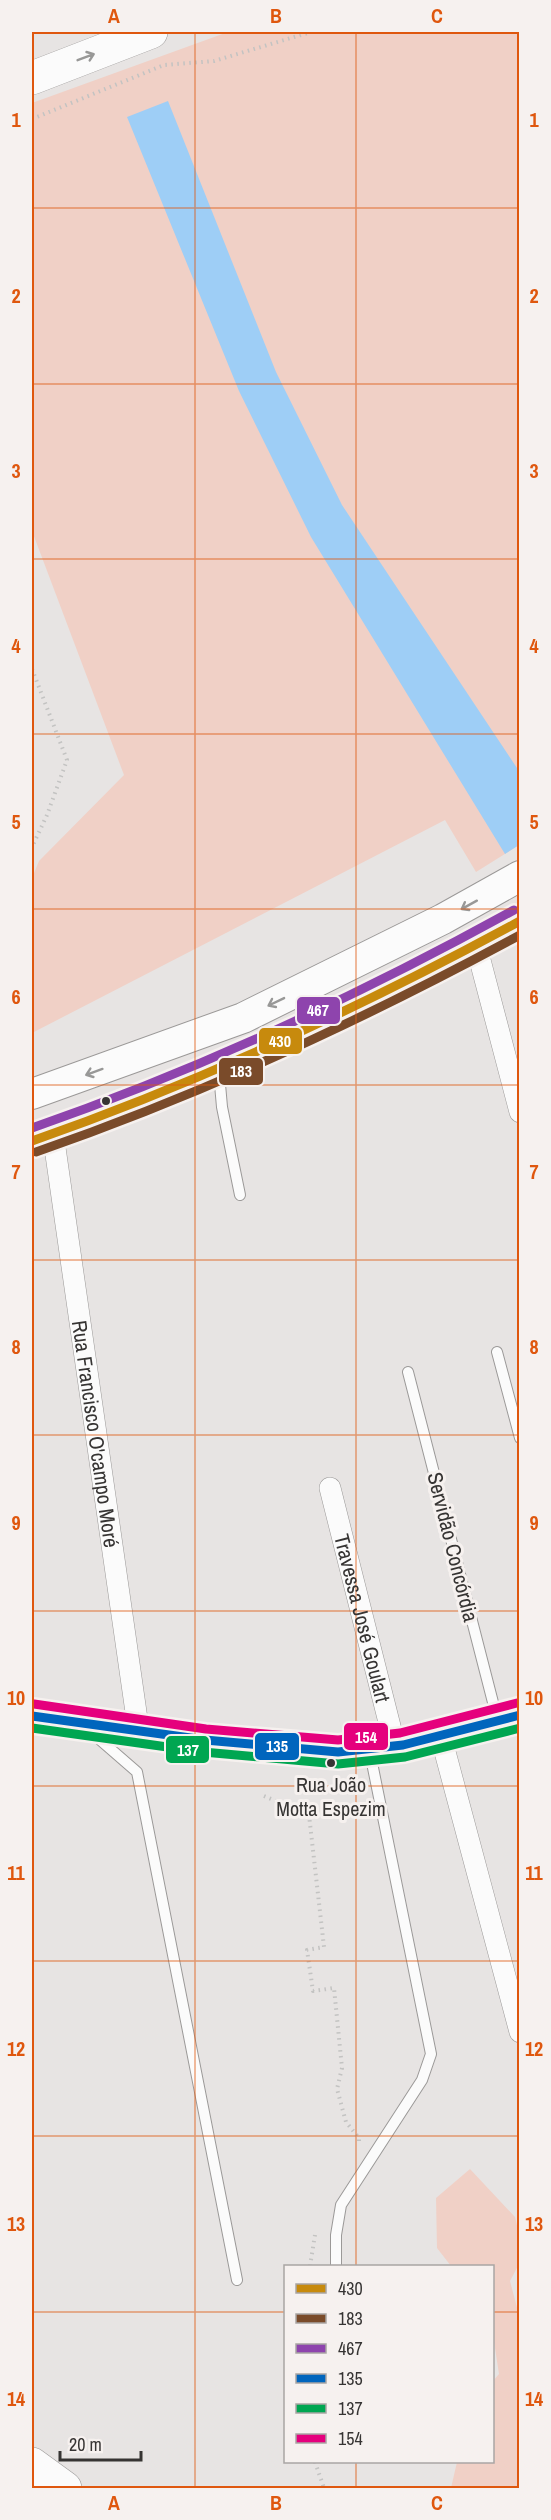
<svg xmlns="http://www.w3.org/2000/svg" width="551" height="2520" viewBox="0 0 551 2520" font-family="'Archivo Narrow',sans-serif">
<style>
.green{fill:#f0d0c6}
.water{fill:#9ecef6}
.lines{fill:none;stroke-linecap:round;stroke-linejoin:round}
.service-casing{stroke:#9b9998;stroke-width:12}
.minor-casing{stroke:#9b9998;stroke-width:22}
.secondary-casing{stroke:#9b9998;stroke-width:32}
.primary-casing{stroke:#9b9998;stroke-width:34}
.trunk-casing{stroke:#9b9998;stroke-width:34}
.path{stroke:#c3c3c2;stroke-width:4;stroke-dasharray:1.5 4.5;stroke-linecap:butt}
.service{stroke:#fbfbfb;stroke-width:10}
.minor{stroke:#fbfbfb;stroke-width:21}
.secondary{stroke:#fbfbfb;stroke-width:30}
.primary{stroke:#fbfbfb;stroke-width:33}
.trunk{stroke:#fbfbfb;stroke-width:33}
.bus-1-casing{stroke:#f6f1ef;stroke-width:14}
.bus-2-casing{stroke:#f6f1ef;stroke-width:14}
.bus-3-casing{stroke:#f6f1ef;stroke-width:14}
.bus-4-casing{stroke:#f6f1ef;stroke-width:14}
.bus-5-casing{stroke:#f6f1ef;stroke-width:14}
.bus-6-casing{stroke:#f6f1ef;stroke-width:14}
.bus-1{stroke:#c78a0d;stroke-width:9}
.bus-2{stroke:#7a4b2a;stroke-width:9}
.bus-3{stroke:#8e44ad;stroke-width:9}
.bus-4{stroke:#0065bd;stroke-width:9}
.bus-5{stroke:#00a651;stroke-width:9}
.bus-6{stroke:#e5007d;stroke-width:9}
.oneway{stroke:#989897}
.grid{fill:none;stroke:#df570e;stroke-width:1.5;stroke-opacity:0.55}
.bus-dot{fill:#363433;stroke:#f6f1ef;stroke-width:2}
.labels{text-anchor:middle;dominant-baseline:central;stroke-width:6;stroke-linejoin:round;paint-order:stroke}
.bus-label{font-size:20px;fill:#363433;stroke:#f6f1ef}
.street-label{font-size:21px;fill:#363433;stroke:#f6f1ef}
.line-badge{stroke:#f6f1ef;stroke-width:2}
.badge-label{font-size:16px;text-anchor:middle;font-weight:bold;fill:#fff}
.neatline{fill:none;stroke:#df570e;stroke-width:2}
.grid-label{font-size:20px;text-anchor:middle;font-weight:bold;fill:#df570e}
</style>
<rect width="100%" height="100%" fill="#e7e4e3"/>
<g class="green">
<polygon points="228,32 519,32 519,845 476,872 445,820 32,1033 32,878 39,861 124,775 32,531 32,103"/>
<polygon points="470,2169 515,2217 519,2234 519,2264 510,2281 520,2319 519,2488 451,2488 457,2462 492,2462 493,2381 499,2374 493,2335 492,2266 451,2266 437,2248 436,2198"/>
</g>
<polygon class="water" points="168,101 276,372 342,505 519,771 519,845 505,854 311,537 239,391 127,117"/>
<g class="lines">
<g class="service-casing">
<g id="service">
<polyline points="219,1073 222,1107 240,1195"/>
<polyline points="497,1352 520,1438"/>
<polyline points="408,1372 497,1718"/>
<polyline points="91,1732 137,1772 237,2280"/>
<polyline points="336,2266 336,2235 341,2205 422,2080 431,2054 370,1753"/>
</g>
</g>
<g class="minor-casing">
<g id="minor">
<polyline points="476,945 520,1112"/>
<path id="s1" d="M53 1134 139 1733"/>
<path id="s2" d="M330 1488 395 1746"/>
<polyline points="441,1737 520,2032"/>
</g>
</g>
<g class="secondary-casing">
<g id="secondary">
<polyline points="32,1094 243,1018 443,919 520,876"/>
<path d="M32 1141C201 1085 364 1008 520 921"/>
<path d="M32 1716C108 1728 185 1740 263 1746 296 1749 330 1754 363 1751 416 1746 468 1729 520 1715"/>
</g>
</g>
<g class="primary-casing">
<polyline id="primary" points="32,2464 65,2488"/>
</g>
<g class="trunk-casing">
<polyline id="trunk" points="32,78 151,32"/>
</g>
<g class="path">
<polyline points="32,119 164,65 214,61 311,32"/>
<polyline points="32,669 67,760 47,815 32,847"/>
<polyline points="264,1796 309,1815 324,1947 307,1950 313,1991 334,1988 342,2068 337,2089 346,2122 359,2138 359,2143"/>
<polyline points="310,2266 315,2235"/>
<polyline points="315,2462 324,2488"/>
</g>
<use href="#service" class="service"/>
<use href="#minor" class="minor"/>
<use href="#secondary" class="secondary"/>
<use href="#primary" class="primary"/>
<use href="#trunk" class="trunk"/>
<g class="bus-1-casing">
<path id="bus-1" d="M32 1141C201 1082 362 1007 520 921"/>
</g>
<g class="bus-2-casing">
<path id="bus-2" d="M36 1152C204 1094 363 1020 520 935"/>
</g>
<g class="bus-3-casing">
<path id="bus-3" d="M32 1128C199 1070 358 996 514 910"/>
</g>
<g class="bus-4-casing">
<polyline id="bus-4" points="32,1716 205,1740 338,1752 403,1745 520,1715"/>
</g>
<g class="bus-5-casing">
<polyline id="bus-5" points="32,1728 203,1752 338,1764 405,1757 520,1728"/>
</g>
<g class="bus-6-casing">
<polyline id="bus-6" points="34,1704 206,1729 338,1740 400,1733 517,1703"/>
</g>
<use href="#bus-1" class="bus-1"/>
<use href="#bus-2" class="bus-2"/>
<use href="#bus-3" class="bus-3"/>
<use href="#bus-4" class="bus-4"/>
<use href="#bus-5" class="bus-5"/>
<use href="#bus-6" class="bus-6"/>
</g>
<defs><path id="oneway-shaft" d="M-6 0H5M1.5-3L5.5 0L1.5 3" fill="none" stroke-width="1.6" stroke-linecap="round" stroke-linejoin="round" transform="scale(1.5)"/></defs>
<g class="oneway">
<use href="#oneway-shaft" transform="translate(86 57) rotate(-21)"/>
<use href="#oneway-shaft" transform="translate(469 905) rotate(151)"/>
<use href="#oneway-shaft" transform="translate(276 1002) rotate(154)"/>
<use href="#oneway-shaft" transform="translate(94 1072) rotate(160)"/>
</g>
<path class="grid" d="M195 32V2488M356 32V2266M32 208H520M32 384H520M32 559H520M32 734H520M32 909H520M32 1085H520M32 1260H520M32 1435H520M32 1611H520M32 1786H520M32 1961H520M32 2136H520M32 2312H286M492 2312H520M356 2462V2488"/>
<g class="bus-dot">
<circle cx="106" cy="1101" r="5"/>
<circle cx="331" cy="1763" r="5"/>
</g>
<g class="labels">
<g class="bus-label">
<text x="331" y="1784">Rua João<tspan x="331" dy="24">Motta Espezim</tspan></text>
</g>
<g class="street-label">
<text stroke="none"><textPath href="#s1" startOffset="303">Rua Francisco O'campo Moré</textPath></text>
<text transform="translate(453 1547) rotate(76)">Servidão Concórdia</text>
<text stroke="none"><textPath href="#s2" startOffset="134">Travessa José Goulart</textPath></text>
</g>
</g>
<g class="line-badge">
<rect x="296" y="996" width="45" height="29" rx="6" fill="#8e44ad"/>
<rect x="258" y="1027" width="45" height="28" rx="6" fill="#c78a0d"/>
<rect x="218" y="1057" width="46" height="29" rx="6" fill="#7a4b2a"/>
<rect x="343" y="1722" width="46" height="29" rx="6" fill="#e5007d"/>
<rect x="254" y="1732" width="46" height="29" rx="6" fill="#0065bd"/>
<rect x="165" y="1735" width="45" height="29" rx="6" fill="#00a651"/>
</g>
<g class="badge-label">
<text x="318" y="1016">467</text>
<text x="280" y="1047">430</text>
<text x="241" y="1077">183</text>
<text x="366" y="1743">154</text>
<text x="277" y="1752">135</text>
<text x="188" y="1756">137</text>
</g>
<rect width="551" height="2520" fill="none" stroke="#f6f1ef" stroke-width="66"/>
<rect x="284" y="2265" width="210" height="198" fill="#f6f1ef" stroke="#a9a5a4" stroke-width="1.5"/>
<rect x="296" y="2284" width="30" height="9" fill="#c78a0d" stroke="#a9a5a4" stroke-width="1.5"/>
<text x="338" y="2295" font-size="18" fill="#363433">430</text>
<rect x="296" y="2314" width="30" height="9" fill="#7a4b2a" stroke="#a9a5a4" stroke-width="1.5"/>
<text x="338" y="2325" font-size="18" fill="#363433">183</text>
<rect x="296" y="2344" width="30" height="9" fill="#8e44ad" stroke="#a9a5a4" stroke-width="1.5"/>
<text x="338" y="2355" font-size="18" fill="#363433">467</text>
<rect x="296" y="2374" width="30" height="9" fill="#0065bd" stroke="#a9a5a4" stroke-width="1.5"/>
<text x="338" y="2385" font-size="18" fill="#363433">135</text>
<rect x="296" y="2404" width="30" height="9" fill="#00a651" stroke="#a9a5a4" stroke-width="1.5"/>
<text x="338" y="2415" font-size="18" fill="#363433">137</text>
<rect x="296" y="2434" width="30" height="9" fill="#e5007d" stroke="#a9a5a4" stroke-width="1.5"/>
<text x="338" y="2445" font-size="18" fill="#363433">154</text>
<path d="M60 2451v9h81v-9" fill="none" stroke="#363433" stroke-width="3"/>
<text x="69" y="2451" font-size="18" fill="#363433" stroke="#f6f1ef" stroke-width="4.5" paint-order="stroke">20 m</text>
<rect x="33" y="33" width="485" height="2454" class="neatline"/>
<g class="grid-label">
<text x="114" y="23">A</text>
<text x="276" y="23">B</text>
<text x="437" y="23">C</text>
<text x="16" y="127">1</text>
<text x="534" y="127">1</text>
<text x="16" y="303">2</text>
<text x="534" y="303">2</text>
<text x="16" y="478">3</text>
<text x="534" y="478">3</text>
<text x="16" y="653">4</text>
<text x="534" y="653">4</text>
<text x="16" y="829">5</text>
<text x="534" y="829">5</text>
<text x="16" y="1004">6</text>
<text x="534" y="1004">6</text>
<text x="16" y="1179">7</text>
<text x="534" y="1179">7</text>
<text x="16" y="1354">8</text>
<text x="534" y="1354">8</text>
<text x="16" y="1530">9</text>
<text x="534" y="1530">9</text>
<text x="16" y="1705">10</text>
<text x="534" y="1705">10</text>
<text x="16" y="1880">11</text>
<text x="534" y="1880">11</text>
<text x="16" y="2056">12</text>
<text x="534" y="2056">12</text>
<text x="16" y="2231">13</text>
<text x="534" y="2231">13</text>
<text x="16" y="2406">14</text>
<text x="534" y="2406">14</text>
<text x="114" y="2510">A</text>
<text x="276" y="2510">B</text>
<text x="437" y="2510">C</text>
</g>
</svg>
